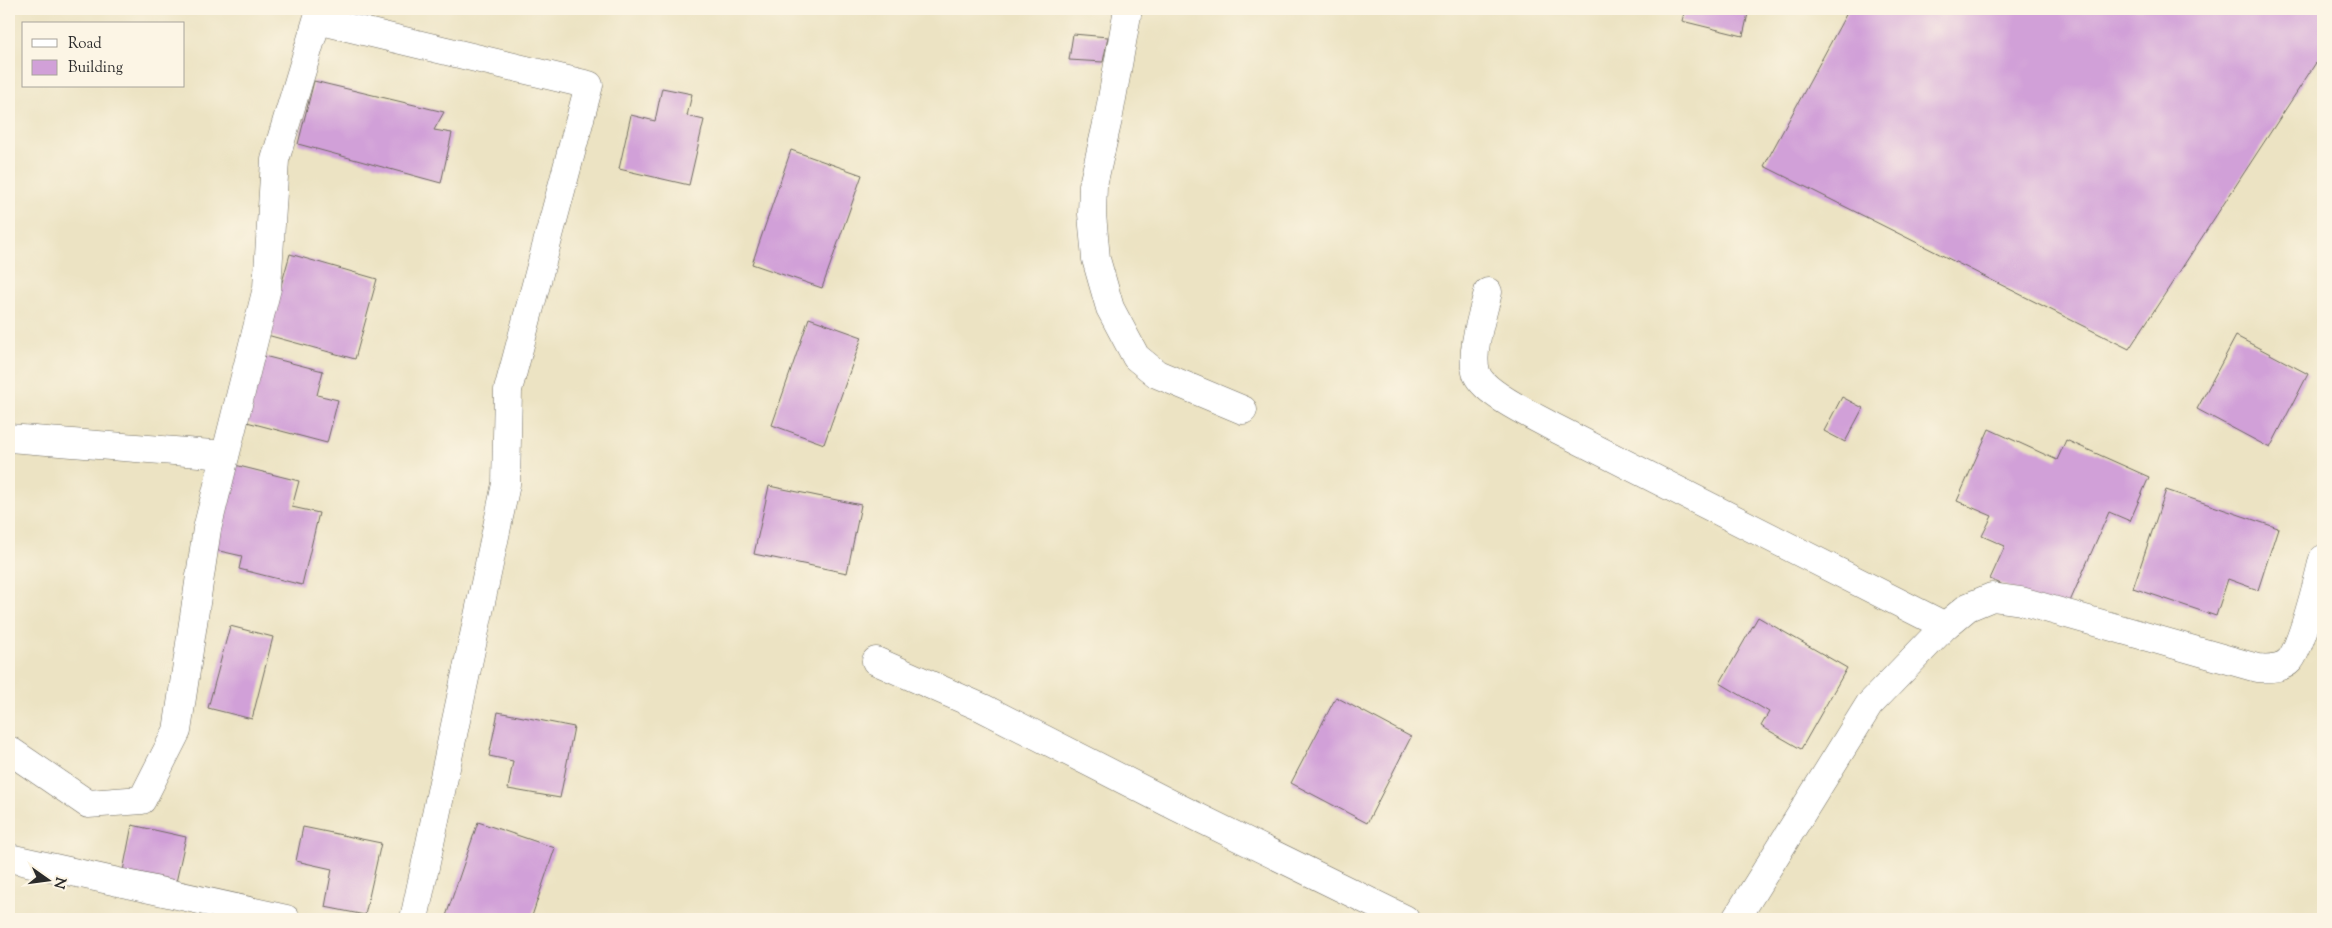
<svg xmlns="http://www.w3.org/2000/svg" width="2332" height="928" viewBox="0 0 2332 928" font-family="'Sorts Mill Goudy',serif">
<style>
.building{fill:#d1a0d8}
.lines{fill:none;stroke-linecap:round;stroke-linejoin:round}
.street-casing{stroke:#6f6b60;stroke-width:29}
.street{stroke:#fff;stroke-width:28}
</style>
<rect width="100%" height="100%" fill="#fcf5e5"/>
<filter id="ink" filterUnits="userSpaceOnUse"><feTurbulence type="fractalNoise" baseFrequency=".02" numOctaves="2"/><feDisplacementMap in="SourceGraphic" scale="10" xChannelSelector="R" yChannelSelector="G"/><feConvolveMatrix kernelMatrix="1 2 1 2 8 2 1 2 1" color-interpolation-filters="sRGB"/></filter>
<filter id="wash" filterUnits="userSpaceOnUse"><feTurbulence type="fractalNoise" baseFrequency=".0096" numOctaves="4" result="noise"/><feDisplacementMap in="SourceGraphic" scale="20" xChannelSelector="R" yChannelSelector="G"/><feGaussianBlur stdDeviation="1.12" result="paint"/><feColorMatrix in="noise" values="0 0 0 0 0 0 0 0 0 0 0 0 0 0 0 0 0 1.4 0 .05"/><feComposite in="paint" operator="in"/></filter>
<g filter="url(#wash)">
<rect width="100%" height="100%" fill="#ece3c3"/>
<g id="blocks">
<g class="building">
<polygon points="1685,9 1749,9 1743,36 1682,21"/>
<polygon points="1849,9 2323,9 2323,52 2129,349 1764,166"/>
<polygon points="1073,34 1108,37 1103,62 1069,60"/>
<polygon points="314,81 444,112 434,130 452,133 441,183 298,144"/>
<polygon points="662,88 692,94 687,116 704,120 689,185 619,169 631,115 655,121"/>
<polygon points="791,150 862,175 822,288 752,264"/>
<polygon points="290,254 377,279 355,359 267,335"/>
<polygon points="809,318 862,337 824,444 772,425"/>
<polygon points="2236,336 2308,374 2270,448 2197,409"/>
<polygon points="260,355 323,371 317,395 338,400 327,443 243,421"/>
<polygon points="1842,397 1863,408 1845,442 1824,431"/>
<polygon points="1989,429 2057,460 2066,440 2149,477 2130,521 2109,512 2065,613 1990,579 2005,546 1982,536 1992,516 1957,501"/>
<polygon points="235,465 299,481 292,507 319,513 302,585 239,569 242,556 215,550"/>
<polygon points="769,486 861,505 847,573 754,554"/>
<polygon points="2166,490 2278,528 2258,590 2228,579 2216,616 2133,588"/>
<polygon points="1758,617 1847,668 1801,749 1761,726 1769,712 1720,683"/>
<polygon points="230,626 273,637 252,719 208,708"/>
<polygon points="1336,697 1411,737 1367,823 1291,783"/>
<polygon points="498,712 574,727 560,798 508,789 513,761 489,756"/>
<polygon points="478,822 555,848 531,919 445,919"/>
<polygon points="132,825 186,837 175,887 122,876"/>
<polygon points="303,827 381,843 365,915 325,907 332,869 296,861"/>
</g>
</g>
</g>
<g filter="url(#ink)">
<use href="#blocks" fill-opacity="0" stroke="#6f6b60" stroke-width="1"/>
<g class="lines">
<g class="street-casing">
<g id="street">
<polyline points="1128,9 1109,115 1093,185 1092,214 1096,259 1110,308 1136,357 1157,374 1243,410"/>
<path d="M1488 292C1483 314 1470 351 1476 372 1482 393 1534 416 1553 427L1945 626"/>
<polyline points="9,438 225,455"/>
<polyline points="876,661 983,708 1177,807 1405,919"/>
<polyline points="9,750 88,804 142,800 177,731 207,529 267,288 275,160 317,20 589,85 508,390 506,484 414,919"/>
<polyline points="9,858 286,919"/>
<path d="M1736 919 1869 705 1945 626 1968 607 1992 597 2021 601 2257 668C2268 669 2282 669 2290 660 2302 645 2318 580 2323 559"/>
</g>
</g>
<use href="#street" class="street"/>
</g>
</g>
<rect width="2332" height="928" fill="none" stroke="#fcf5e5" stroke-width="30"/>
<rect x="22" y="22" width="162" height="65" fill="#fcf5e5" stroke="#a8a49b"/>
<rect x="32" y="39" width="25" height="8" fill="#ffffff" stroke="#a8a49b"/>
<text x="68" y="48" font-size="15" fill="#2b2b2b">Road</text>
<rect x="32" y="60" width="25" height="15" fill="#d1a0d8" stroke="#a8a49b"/>
<text x="68" y="72" font-size="15" fill="#2b2b2b">Building</text>
<g transform="translate(48 880) rotate(104)" stroke="#fcf5e5" stroke-width="4" paint-order="stroke">
<path d="M0-4L9 19L0 12L-9 19Z" fill="#2b2b2b"/>
<text y="-8" font-size="14" font-weight="bold" text-anchor="middle" fill="#2b2b2b">N</text>
</g>
</svg>
